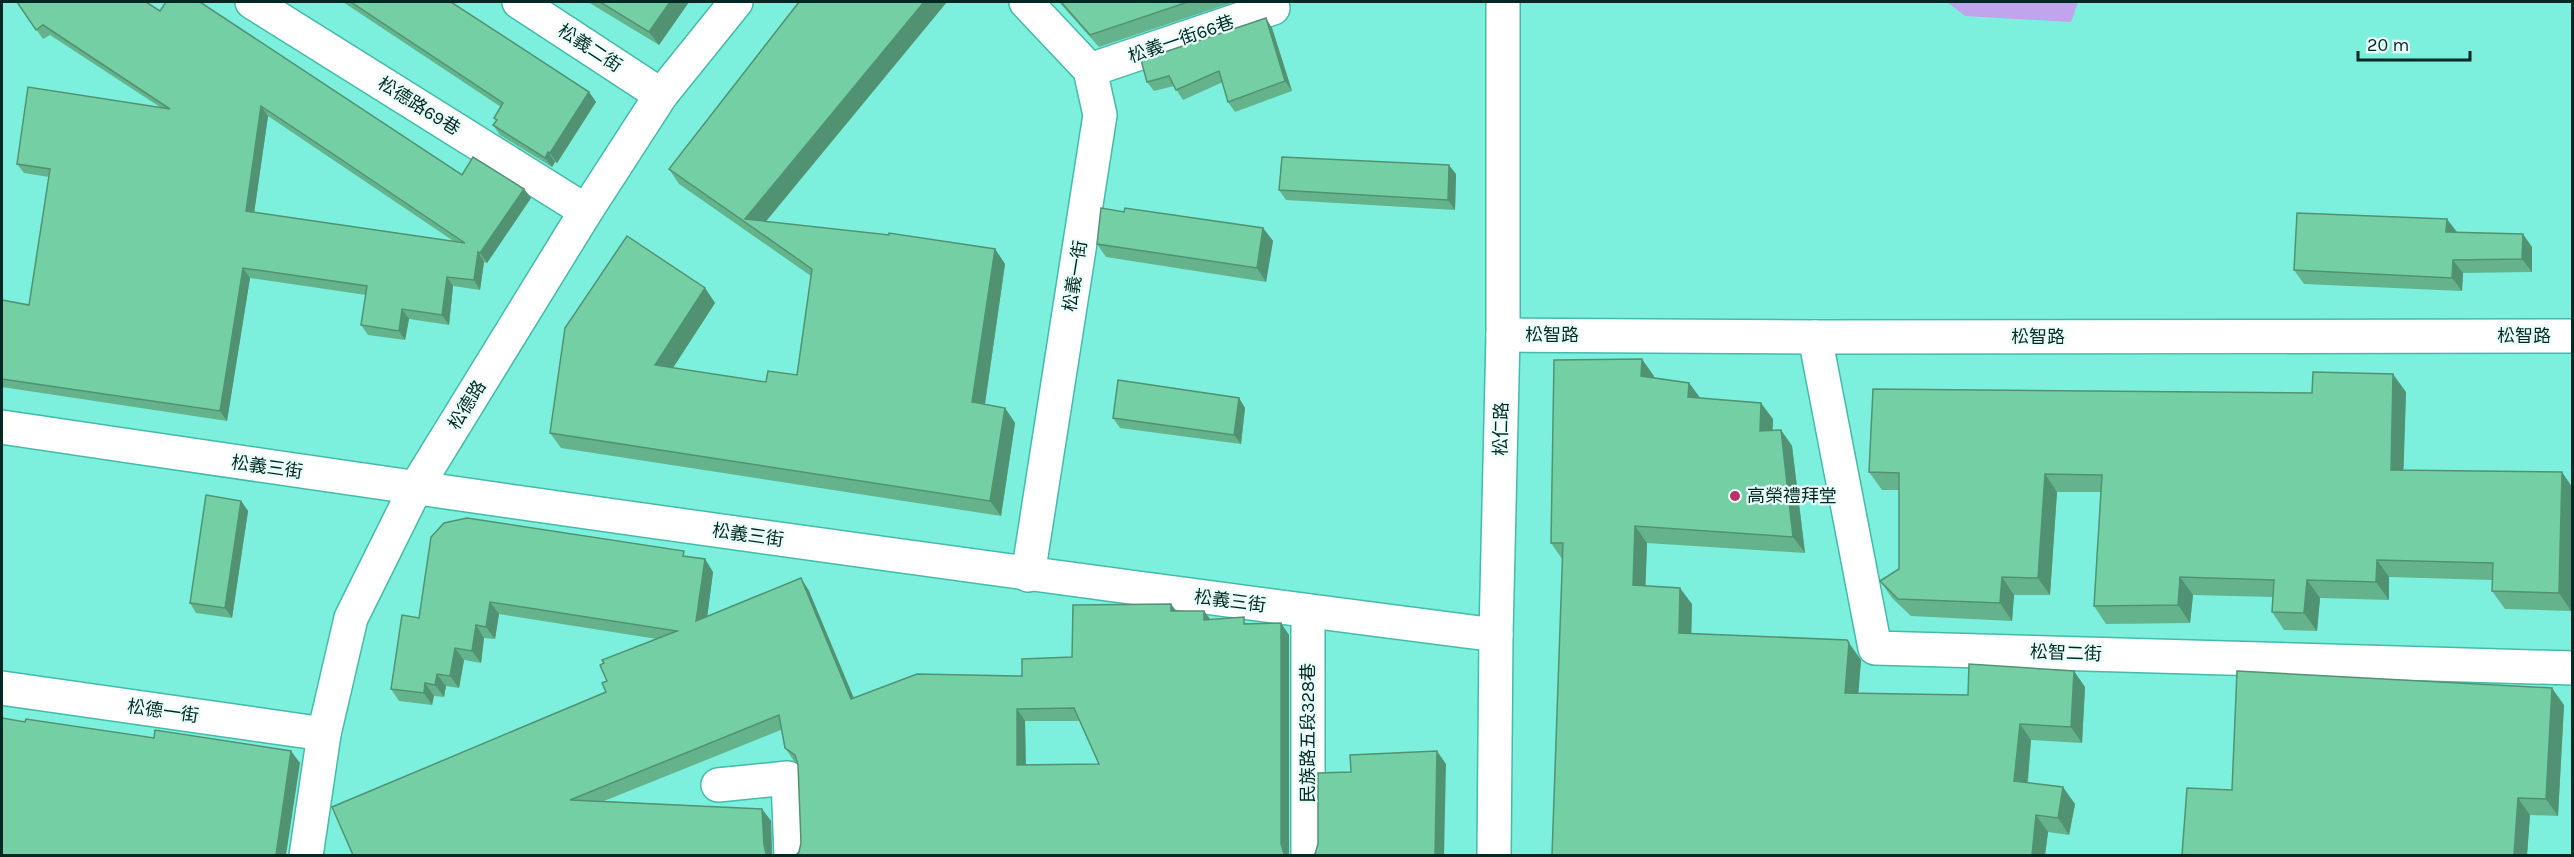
<svg xmlns="http://www.w3.org/2000/svg" width="2574" height="857" viewBox="0 0 2574 857" font-family="Karla,'Noto Sans TC',sans-serif">
<style>
.water{fill:#c0a4ed}
.lines{fill:none;stroke-linecap:round;stroke-linejoin:round}
.minor-casing{stroke:#42bbaa;stroke-width:36}
.minor{stroke:#fff;stroke-width:33}
.wall{fill:#64b38d;fill-rule:evenodd}
.shaded-wall{fill:#519273}
.building{fill:#74d0a4;stroke:#519273;stroke-width:1.5;fill-rule:evenodd}
.poi-dot{fill:#bc3067;stroke:#eafefa;stroke-width:2}
.labels{text-anchor:middle;dominant-baseline:central;stroke-width:4.5;stroke-linejoin:round;paint-order:stroke}
.street-label{font-size:18px;fill:#012823;stroke:#eafefa}
.poi-label{font-size:18px;fill:#012823;stroke:#eafefa;text-anchor:start}
</style>
<rect width="100%" height="100%" fill="#7df0dd"/>
<polygon class="water" points="1947,2 2078,2 2071,22 1965,16"/>
<g class="lines">
<g class="minor-casing">
<g id="minor">
<polyline points="252,2 586,211"/>
<polyline points="519,2 661,95"/>
<polyline points="1026,2 1090,70 1100,115 1028,575"/>
<polyline points="1090,70 1273,8"/>
<polyline points="1503,335 1815,337 2572,336"/>
<polyline points="1815,337 1875,648 2572,668"/>
<path d="M2 427C499 501 997 571 1496 635"/>
<polyline points="2,688 324,734"/>
<polyline points="718,785 788,778 791,856"/>
<polyline points="306,856 324,734 351,618 415,489 586,211 661,95 736,2"/>
<polyline points="1308,856 1308,611"/>
<polyline points="1494,856 1496,635 1503,335 1503,2"/>
</g>
</g>
<use href="#minor" class="minor"/>
</g>
<g class="wall">
<path d="M17 2 160 11 462 175 524 189 531 198 487 263 484 262 480 290 453 286 449 325 409 319 405 340 368 335 361 325 366 295 250 278 227 421 2 387V300L29 305 49 177 24 173 17 164 160 107 50 35 43 39ZM268 116 455 242 254 212Z"/>
<polygon points="343,2 451,2 589,92 596,102 557,163 555,162 552,167 500,135 493,125 496,121 494,118 501,107"/>
<polygon points="588,2 689,2 659,45"/>
<polygon points="1059,2 1234,2 1099,47"/>
<polygon points="1272,28 1292,91 1235,112 1228,102 1223,82 1183,100 1174,86 1154,91 1147,82"/>
<polygon points="669,169 766,222 995,249 1005,264 985,404 1005,408 1015,423 1001,516 561,448 550,433 705,288 715,303 673,368 766,382 797,375 811,276 679,184"/>
<polygon points="1456,174 1455,210 1286,200 1279,190"/>
<polygon points="1124,212 1263,228 1273,241 1266,282 1106,257 1097,244"/>
<polygon points="2456,232 2532,247 2532,272 2463,273 2462,291 2304,284 2294,270"/>
<polygon points="1654,376 1654,378 1689,383 1700,398 1773,419 1772,430 1781,430 1792,446 1805,553 1647,543 1645,586 1692,604 1691,633 1861,660 1858,694 1968,695 2085,687 2082,743 2031,740 2028,783 2075,804 2069,835 2048,832 2045,855 1562,559 1551,543"/>
<polygon points="2406,392 2403,470 2572,487 2572,559 2571,611 2505,609 2492,591 2492,580 2389,577 2389,600 2320,598 2317,631 2284,630 2272,612 2273,597 2193,595 2190,623 2106,624 2094,606 2101,492 2057,492 2050,595 2014,595 2012,621 1911,616 1893,599 1880,581 1899,569 1899,490 1882,490 1869,472 2312,393"/>
<polygon points="1239,398 1245,408 1241,444 1120,428 1113,418"/>
<polygon points="241,501 248,511 232,618 196,613 190,603"/>
<path d="M689 557 705 559 713 572 707 617 801 578 809 591 854 698 1022 676 1072 657 1176 611H1204L1210 619 1248 623 1289 635V855L799 852 801 843 798 765V763L794 761 785 748 781 730 604 801 762 809 771 821 772 855H353L606 692 607 681 657 639 499 614 495 639 484 638 481 663 464 660 459 688 446 686 444 697 434 696 432 705 399 701 391 689 419 618ZM1025 721H1080L1099 764 1026 765Z"/>
<polygon points="2564,705 2558,816 2530,815 2527,855 2182,855 2232,790"/>
</g>
<g class="shaded-wall">
<polygon points="670,2 689,2 659,45 649,32"/>
<polygon points="924,2 947,2 758,231 745,219"/>
<polygon points="1266,18 1272,28 1292,91 1285,81"/>
<polygon points="589,92 596,102 557,163 550,153"/>
<polygon points="261,106 268,116 253,221 246,211"/>
<polygon points="548,152 555,162 552,167 545,158"/>
<polygon points="1449,165 1456,174 1455,210 1448,200"/>
<polygon points="524,189 531,198 487,263 480,253"/>
<polygon points="2447,219 2457,232 2446,232"/>
<polygon points="1263,228 1273,241 1266,282 1257,268"/>
<polygon points="2523,234 2532,247 2532,272 2522,259"/>
<polygon points="995,249 1005,264 983,417 972,402"/>
<polygon points="478,252 484,262 480,290 474,280"/>
<polygon points="2453,260 2463,273 2462,291 2452,278"/>
<polygon points="243,268 250,278 227,421 220,411"/>
<polygon points="447,277 453,286 449,325 442,315"/>
<polygon points="705,288 715,303 665,380 655,365"/>
<polygon points="402,309 409,319 405,340 399,331"/>
<polygon points="1642,359 1654,376 1653,393 1641,376"/>
<polygon points="2393,374 2406,392 2403,487 2391,470"/>
<polygon points="1689,383 1701,399 1688,397"/>
<polygon points="1239,398 1245,408 1241,444 1234,435"/>
<polygon points="1761,403 1773,419 1772,448 1760,431"/>
<polygon points="1005,408 1015,423 1001,516 990,501"/>
<polygon points="1781,430 1792,446 1805,553 1793,537"/>
<polygon points="2562,472 2572,487 2572,559 2571,611 2559,593"/>
<polygon points="2045,474 2057,492 2050,595 2038,578"/>
<polygon points="241,501 248,511 232,618 225,608"/>
<polygon points="1635,526 1647,543 1645,602 1633,585"/>
<polygon points="705,559 713,572 705,634 696,621"/>
<polygon points="2377,560 2389,577 2389,600 2376,582"/>
<polygon points="2002,577 2014,595 2012,621 2000,603"/>
<polygon points="2180,577 2193,595 2190,623 2178,605"/>
<polygon points="801,578 809,591 859,711 851,699"/>
<polygon points="2307,580 2320,598 2317,631 2304,613"/>
<polygon points="1680,588 1692,604 1691,650 1679,633"/>
<polygon points="490,602 499,614 495,639 486,627"/>
<polygon points="1171,604 1180,616 1171,611"/>
<polygon points="1204,611 1213,623 1204,620"/>
<polygon points="1281,623 1289,635 1289,855 1285,855 1281,844"/>
<polygon points="476,625 484,638 481,663 472,651"/>
<polygon points="1847,640 1861,660 1857,710 1845,693"/>
<polygon points="455,648 464,660 459,688 450,676"/>
<polygon points="2074,671 2085,687 2082,743 2071,727"/>
<polygon points="437,674 446,686 444,697 435,685"/>
<polygon points="425,683 434,696 432,705 424,693"/>
<polygon points="2552,688 2564,705 2558,816 2546,799"/>
<polygon points="1017,709 1025,721 1026,777 1017,765"/>
<polygon points="2020,724 2031,740 2026,798 2014,781"/>
<polygon points="291,751 300,763 286,855 276,855"/>
<polygon points="1437,751 1446,764 1444,855 1435,855"/>
<polygon points="2063,787 2075,804 2069,835 2058,818"/>
<polygon points="2518,798 2530,815 2527,855 2514,855"/>
<polygon points="762,809 771,821 772,855 768,855 764,845"/>
<polygon points="2036,815 2048,832 2045,855 2032,855"/>
</g>
<g class="building">
<path d="M17 2H146L160 11 166 2H200L462 175 473 157 524 189 480 253 478 252 474 280 447 277 442 315 402 309 399 331 361 325 367 286 243 268 220 411 2 379V300L29 305 50 169 17 164 28 87 170 109 43 25 36 30ZM261 106 339 158 465 243 246 211Z"/>
<polygon points="351,2 451,2 589,92 550,153 548,152 545,158 493,125 497,120 494,118 503,103"/>
<polygon points="600,2 670,2 649,32"/>
<polygon points="799,2 924,2 745,219 889,235 889,233 995,249 972,402 1005,408 990,501 550,433 565,328 627,236 705,288 655,365 766,382 768,371 797,375 812,269 669,169"/>
<polygon points="1061,2 1188,2 1090,35"/>
<polygon points="1266,18 1285,81 1228,102 1219,71 1176,90 1169,76 1147,82 1141,60"/>
<polygon points="1282,157 1449,165 1448,200 1279,190"/>
<polygon points="1101,208 1124,212 1125,208 1263,228 1257,268 1097,244"/>
<polygon points="2297,213 2447,219 2446,232 2523,234 2522,259 2453,260 2452,278 2294,270"/>
<polygon points="1642,359 1641,376 1689,383 1688,397 1761,403 1760,431 1781,430 1793,537 1635,526 1633,585 1680,588 1679,633 1847,640 1849,643 1845,693 1968,695 1969,664 2074,671 2071,727 2020,724 2014,781 2063,787 2058,818 2036,815 2032,855 1552,855 1563,543 1551,543 1554,360"/>
<polygon points="2313,372 2393,374 2391,470 2562,472 2559,593 2492,591 2493,563 2377,560 2376,582 2307,580 2304,613 2272,612 2274,580 2180,577 2178,605 2094,606 2102,475 2045,474 2038,578 2002,577 2000,603 1898,599 1880,581 1899,569 1899,473 1869,472 1873,389 2312,393"/>
<polygon points="1118,380 1239,398 1234,435 1113,418"/>
<polygon points="206,495 241,501 225,608 190,603"/>
<path d="M467 518 684 551 683 556 705 559 696 621 801 578 851 699 917 674 1022 676V659L1072 657 1073 605 1171 604V611H1204V620L1244 617V624L1281 623V844L1284 854 1286 855H796L799 852 801 843 798 765 795 755 785 748 779 715 570 800 762 809 764 845 766 853 769 855H353L332 807 606 692 602 683 607 681 600 665 604 663 602 660 677 631 490 602 486 627 476 625 472 651 455 648 450 676 437 674 435 685 425 683 424 693 391 689 402 615 419 618 431 537 444 523ZM1074 708 1099 764 1017 765V709Z"/>
<polygon points="2237,671 2552,688 2546,799 2518,798 2514,855 2182,855 2187,788 2232,790"/>
<polygon points="2,718 25,722 26,719 154,738 155,730 291,751 276,855 2,855"/>
<polygon points="1437,751 1435,855 1313,855 1315,854 1318,844 1318,773 1351,772 1350,755"/>
</g>
<circle class="poi-dot" cx="1735" cy="496" r="6"/>
<g class="labels">
<g class="street-label">
<text transform="translate(1181 39) rotate(-19)">松義一街66巷</text>
<text transform="translate(590 48) rotate(33)">松義二街</text>
<text transform="translate(419 106) rotate(32)">松德路69巷</text>
<text transform="translate(1075 276) rotate(-81)">松義一街</text>
<text x="1552" y="335">松智路</text>
<text x="2524" y="336">松智路</text>
<text x="2038" y="337">松智路</text>
<text transform="translate(467 405) rotate(-58)">松德路</text>
<text transform="translate(1501 429) rotate(-89)">松仁路</text>
<text transform="translate(267 467) rotate(8)">松義三街</text>
<text transform="translate(748 535) rotate(8)">松義三街</text>
<text transform="translate(1230 601) rotate(7)">松義三街</text>
<text transform="translate(2066 653) rotate(2)">松智二街</text>
<text transform="translate(163 711) rotate(8)">松德一街</text>
<text transform="translate(1308 733) rotate(-90)">民族路五段328巷</text>
</g>
<g class="poi-label">
<text x="1747" y="496">高榮禮拜堂</text>
</g>
</g>
<rect width="2574" height="857" fill="none" stroke="#012823" stroke-width="6"/>
<path d="M2358 51v9h112v-9" fill="none" stroke="#012823" stroke-width="3"/>
<text x="2367" y="51" font-size="18" fill="#012823" stroke="#eafefa" stroke-width="4.5" paint-order="stroke">20 m</text>
</svg>
